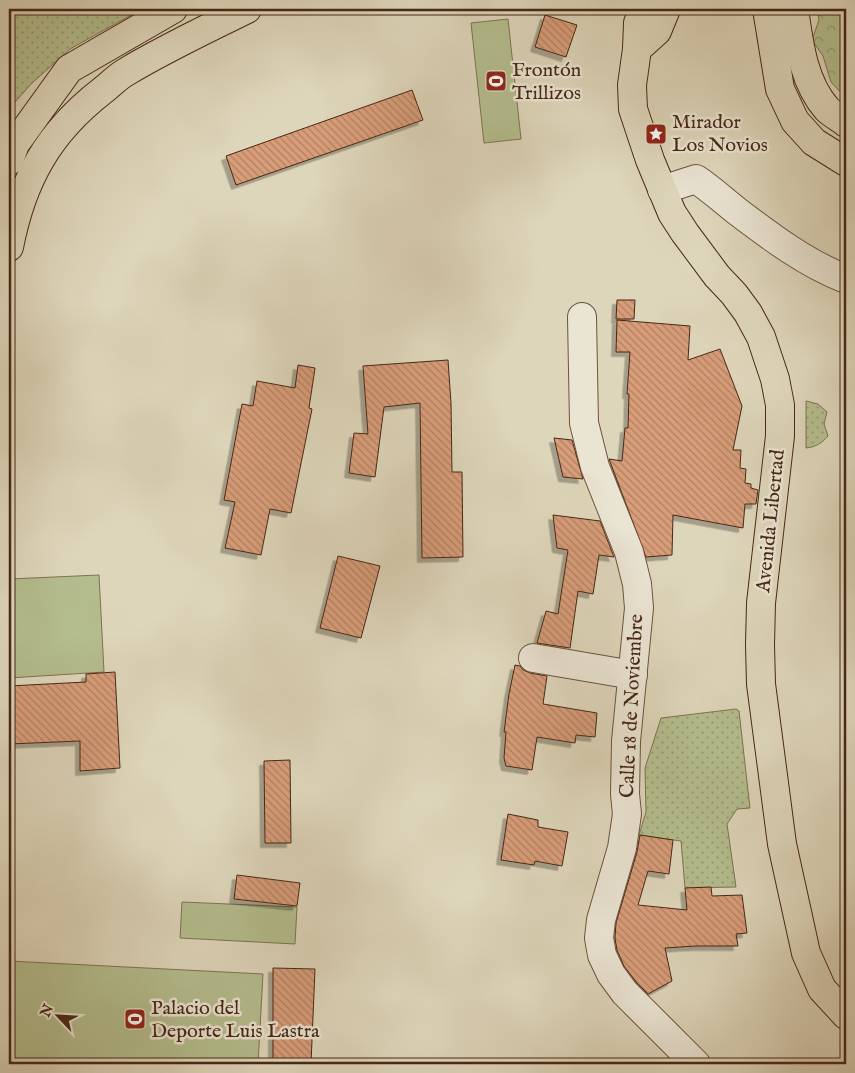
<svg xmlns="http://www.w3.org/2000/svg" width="855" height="1073" viewBox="0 0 855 1073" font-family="'IM FELL English',serif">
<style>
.grass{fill:url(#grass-dots);stroke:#7e7252}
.park{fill:url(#park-crowns);stroke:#7e7252}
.garden{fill:#b4bd8e;stroke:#7e7252}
.building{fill:url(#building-back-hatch);stroke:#472715;filter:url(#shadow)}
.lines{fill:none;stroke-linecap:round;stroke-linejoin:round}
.minor-casing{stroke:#6d533e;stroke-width:30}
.major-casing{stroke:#472715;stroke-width:30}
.minor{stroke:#eae4d3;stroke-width:28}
.major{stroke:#ded6bb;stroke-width:28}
.labels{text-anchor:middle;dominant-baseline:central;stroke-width:5;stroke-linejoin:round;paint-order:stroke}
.poi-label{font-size:20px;fill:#472715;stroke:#eae4d3;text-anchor:start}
.street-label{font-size:20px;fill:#472715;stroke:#eae4d3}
</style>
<defs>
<pattern id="grass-dots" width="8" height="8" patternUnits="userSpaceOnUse" patternTransform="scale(1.25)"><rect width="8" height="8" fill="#b4bd8e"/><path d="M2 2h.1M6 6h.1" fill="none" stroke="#949a73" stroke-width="1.8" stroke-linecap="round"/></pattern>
<pattern id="park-crowns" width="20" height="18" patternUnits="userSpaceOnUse" patternTransform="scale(1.25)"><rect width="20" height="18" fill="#b4bd8e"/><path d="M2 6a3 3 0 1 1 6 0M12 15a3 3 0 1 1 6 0" fill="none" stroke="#949a73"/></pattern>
<pattern id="building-back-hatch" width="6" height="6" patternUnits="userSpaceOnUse" patternTransform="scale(1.25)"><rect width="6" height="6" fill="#d89d79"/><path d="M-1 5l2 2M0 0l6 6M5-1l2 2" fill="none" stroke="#b18062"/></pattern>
<filter id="shadow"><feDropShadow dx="-4.5" dy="4.5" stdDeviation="0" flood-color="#0004"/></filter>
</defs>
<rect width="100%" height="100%" fill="#ded6bb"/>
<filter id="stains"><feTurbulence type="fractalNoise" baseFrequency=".004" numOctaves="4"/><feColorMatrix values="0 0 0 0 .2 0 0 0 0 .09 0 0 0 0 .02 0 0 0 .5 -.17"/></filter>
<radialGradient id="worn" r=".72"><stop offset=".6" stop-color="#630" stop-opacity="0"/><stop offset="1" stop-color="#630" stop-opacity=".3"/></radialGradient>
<g class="grass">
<polygon points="9,9 142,9 70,49 31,84 9,109"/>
<path d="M806 401 818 404 827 412 824 424 828 436C822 443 816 447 806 448Z"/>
<polygon points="736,709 739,711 750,808 737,809 727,824 736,887 685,888 681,841 639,835 646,812 645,768 661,718"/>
</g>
<polygon class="park" points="817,9 846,9 846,98 831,82 823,56 812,40 819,20"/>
<g class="garden">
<polygon points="508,19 521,139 484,143 471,23"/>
<polygon points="99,575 104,672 9,678 9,579"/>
<polygon points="182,902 297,907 295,944 180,938"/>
<polygon points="9,961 263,974 258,1064 9,1064"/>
</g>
<g class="building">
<polygon points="545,15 577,25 566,57 535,47"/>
<polygon points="412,90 423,120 236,185 226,156"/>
<polygon points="617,300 635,300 634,319 616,319"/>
<polygon points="617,320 690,326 688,360 720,349 742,406 733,450 741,450 740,468 746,469 745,483 751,484 751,488 758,490 756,504 745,504 743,528 673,515 672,555 646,557 609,459 622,461 625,428 628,428 629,394 627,394 630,352 616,352"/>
<polygon points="448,360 451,403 452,472 462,472 463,557 422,558 420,403 384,407 375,477 349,473 354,433 368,434 363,366"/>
<polygon points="298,365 315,368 309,408 312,409 291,513 270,509 261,555 225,548 235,502 224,500 242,404 253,406 257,381 295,388"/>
<polygon points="554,438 572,440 583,479 563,477"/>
<polygon points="553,515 600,521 614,557 599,555 593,594 578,591 570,648 537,643 546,611 558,614 568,550 557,548"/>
<polygon points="338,556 380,566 361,638 320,628"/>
<polygon points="515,665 520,666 523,670 530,673 547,676 543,704 597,713 595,737 576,735 575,743 537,737 532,770 506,766 504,758 506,732 504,732 509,694"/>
<polygon points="115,672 120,768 80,771 80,741 9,744 9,686 86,682 86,674"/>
<polygon points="290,760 291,843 265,843 264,761"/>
<polygon points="508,814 538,820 538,827 568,832 562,866 535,861 534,865 501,860"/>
<polygon points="640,835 673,840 669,874 648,871 638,905 687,910 685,888 711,887 712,896 742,895 747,933 736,934 738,946 696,946 665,948 672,981 648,994 637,983 624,966 617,950 615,938 616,923 637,852"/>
<polygon points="237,875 300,883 297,906 234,899"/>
<polygon points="273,968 315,969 311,1064 273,1064"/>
</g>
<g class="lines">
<g class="minor-casing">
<g id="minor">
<path d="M662 190 696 179C711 189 724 201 738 212 771 237 807 264 846 279"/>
<polyline points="582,317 584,423 595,467 629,552 637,584 639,608 626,741 625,794 627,814 622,848 601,920 599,938 602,955 611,974 625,993 696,1064"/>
<polyline points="533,658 633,675"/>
</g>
</g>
<g class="major-casing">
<g id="major">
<polyline points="644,9 638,23 637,49 632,85 633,109 650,160 672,213 685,233 717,276 734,294 748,313 761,337 775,379 780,405 780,436 761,603 760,645 761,684 782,844 806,953 822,989 846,1015"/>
<polyline points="767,9 780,89 795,121 814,142 846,162"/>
<path d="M794 9C799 43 803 82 827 109 832 114 840 118 846 123"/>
<polyline points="637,49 657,31 666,9"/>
<polyline points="9,161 15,144 69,69 173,9"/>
<path d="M9 247C22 180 48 133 102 91 110 85 117 77 126 72 164 49 207 29 247 9"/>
</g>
</g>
<use href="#minor" class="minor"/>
<use href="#major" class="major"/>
</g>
<defs>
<g id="stadium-square" transform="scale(1.125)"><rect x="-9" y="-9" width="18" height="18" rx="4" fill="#8f2418" stroke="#eae4d3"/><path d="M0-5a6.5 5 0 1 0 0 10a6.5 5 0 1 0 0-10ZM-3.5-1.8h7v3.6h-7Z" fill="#fff"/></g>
<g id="sight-square" transform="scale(1.125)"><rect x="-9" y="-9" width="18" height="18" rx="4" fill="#8f2418" stroke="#eae4d3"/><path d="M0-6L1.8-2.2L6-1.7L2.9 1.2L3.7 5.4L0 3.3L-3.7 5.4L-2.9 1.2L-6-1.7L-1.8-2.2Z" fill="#fff"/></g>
</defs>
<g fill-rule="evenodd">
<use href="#stadium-square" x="496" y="81"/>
<use href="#sight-square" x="656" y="134"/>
<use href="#stadium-square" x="135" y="1019"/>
</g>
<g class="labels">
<g class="poi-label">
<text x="512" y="70">Frontón<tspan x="512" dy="23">Trillizos</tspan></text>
<text x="672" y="122">Mirador<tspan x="672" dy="23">Los Novios</tspan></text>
<text x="151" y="1008">Palacio del<tspan x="151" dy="23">Deporte Luis Lastra</tspan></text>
</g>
<g class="street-label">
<text transform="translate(771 521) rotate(-84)">Avenida Libertad</text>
<text transform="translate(632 706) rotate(-87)">Calle 18 de Noviembre</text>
</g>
</g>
<rect width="855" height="1073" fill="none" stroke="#ded6bb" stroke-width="30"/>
<rect x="10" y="10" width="835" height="1053" fill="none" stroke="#472715" stroke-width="2.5"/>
<rect x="15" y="15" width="825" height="1043" fill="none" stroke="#472715"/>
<g transform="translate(58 1016) rotate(295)" stroke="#eae4d3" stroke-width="4" paint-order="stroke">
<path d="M0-4L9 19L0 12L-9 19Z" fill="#472715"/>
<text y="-8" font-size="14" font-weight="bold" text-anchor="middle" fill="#472715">N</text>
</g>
<rect width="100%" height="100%" filter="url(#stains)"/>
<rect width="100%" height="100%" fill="url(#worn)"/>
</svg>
